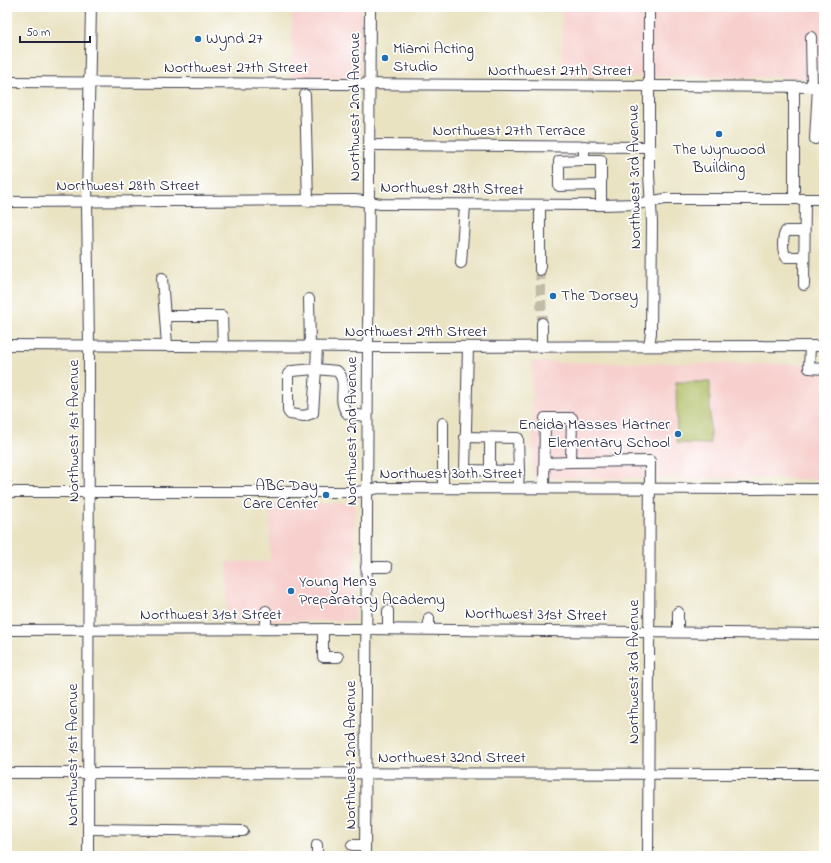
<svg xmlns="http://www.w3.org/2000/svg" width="831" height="863" viewBox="0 0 831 863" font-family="'Indie Flower',sans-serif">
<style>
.built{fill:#f7d0ce}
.green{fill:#acbb5e;stroke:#676e4c}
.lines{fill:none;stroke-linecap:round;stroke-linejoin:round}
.minor-tunnel{stroke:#c1bca7;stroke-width:10;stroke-dasharray:10 5;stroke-linecap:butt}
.minor-casing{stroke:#403f4f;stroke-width:12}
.minor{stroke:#fff;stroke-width:10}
.poi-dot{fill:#1f6fb2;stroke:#fff;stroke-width:1.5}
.labels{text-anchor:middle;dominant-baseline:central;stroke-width:3.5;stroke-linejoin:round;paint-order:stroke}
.poi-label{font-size:16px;fill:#22223b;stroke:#fff;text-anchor:start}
.street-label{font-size:16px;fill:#22223b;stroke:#fff}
</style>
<rect width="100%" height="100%" fill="#fff"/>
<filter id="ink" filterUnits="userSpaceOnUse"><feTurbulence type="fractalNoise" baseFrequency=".025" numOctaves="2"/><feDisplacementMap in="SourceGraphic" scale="8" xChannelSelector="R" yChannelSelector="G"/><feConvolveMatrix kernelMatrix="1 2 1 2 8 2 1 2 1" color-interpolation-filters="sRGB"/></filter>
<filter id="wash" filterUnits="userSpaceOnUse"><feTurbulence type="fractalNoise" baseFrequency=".012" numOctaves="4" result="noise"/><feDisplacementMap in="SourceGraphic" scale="16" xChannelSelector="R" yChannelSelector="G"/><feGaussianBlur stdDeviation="0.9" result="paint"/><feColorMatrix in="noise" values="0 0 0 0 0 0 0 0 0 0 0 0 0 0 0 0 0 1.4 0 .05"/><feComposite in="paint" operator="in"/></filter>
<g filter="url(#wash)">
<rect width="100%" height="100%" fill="#e9e3c2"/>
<g class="built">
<polygon points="292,7 361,7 360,78 292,78"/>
<polygon points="562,7 824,7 824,78 561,76"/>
<polygon points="532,362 824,364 824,479 533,478"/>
<polygon points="355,503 355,621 227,621 227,562 270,561 270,504"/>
</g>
<polygon class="green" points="676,382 710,382 710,444 677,443"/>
</g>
<g filter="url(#ink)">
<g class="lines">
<polyline class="minor-tunnel" points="540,270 542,323"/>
<g class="minor-casing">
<g id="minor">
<polyline points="811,37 812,87"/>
<polyline points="7,82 824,87"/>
<polyline points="794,87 794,199"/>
<polyline points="305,95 308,201"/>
<polyline points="815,139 818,87"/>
<polyline points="369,145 648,147"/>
<polyline points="584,146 584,160 559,161 559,186 601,185 601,205"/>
<polyline points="584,160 601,160 601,185"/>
<polyline points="7,202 356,200 381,204 601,205 637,204 665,199 824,199"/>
<path d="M804 257H786C782 251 782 237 786 231H804"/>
<polyline points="461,263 465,205"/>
<polyline points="540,270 540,205"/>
<polyline points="162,278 167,345"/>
<polyline points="804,285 805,199"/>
<polyline points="309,299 310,346"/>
<polyline points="165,316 222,316 223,346"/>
<polyline points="542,323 542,346"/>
<polyline points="7,345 367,347 824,346"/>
<polyline points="649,346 651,333 652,222 649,175 649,7"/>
<polyline points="810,346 809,368 824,369"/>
<path d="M317 347 316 369 337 371C350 383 335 400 348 414L367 416"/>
<polyline points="468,347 465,470 519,471 518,488"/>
<polygon points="316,369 313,413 304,416 290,414 288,411 288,374 292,371"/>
<polyline points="443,423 443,488"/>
<polyline points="465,437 518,438 519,471"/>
<polyline points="545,463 571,462"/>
<polyline points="490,471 490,438"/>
<polyline points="544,488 545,418 572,418 571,462 650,461 648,856"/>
<polyline points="7,492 357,492 379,488 824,489"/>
<polyline points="366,567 387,567"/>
<polyline points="678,612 678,632"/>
<polyline points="266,629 266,611"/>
<polyline points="323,629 323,657 338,657"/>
<polyline points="388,629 388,611"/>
<polyline points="429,629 429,618"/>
<polyline points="7,630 366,629 824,634"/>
<polyline points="7,773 824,774"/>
<polyline points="88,829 243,831"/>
<polyline points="352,845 365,845"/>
<polyline points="88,856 89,345 87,202 91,7"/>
<polyline points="317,856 317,845"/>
<polyline points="365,856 370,7"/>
</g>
</g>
<use href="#minor" class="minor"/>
</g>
</g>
<g class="poi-dot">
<circle cx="198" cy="39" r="4"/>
<circle cx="385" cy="58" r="4"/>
<circle cx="719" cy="134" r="4"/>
<circle cx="553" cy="296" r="4"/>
<circle cx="678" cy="434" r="4"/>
<circle cx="326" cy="495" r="4"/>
<circle cx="291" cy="591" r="4"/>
</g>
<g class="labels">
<g class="poi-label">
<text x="206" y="39">Wynd 27</text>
<text x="393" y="49">Miami Acting<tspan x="393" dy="18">Studio</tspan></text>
<text x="719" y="150" text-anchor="middle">The Wynwood<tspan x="719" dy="18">Building</tspan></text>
<text x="561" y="296">The Dorsey</text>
<text x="670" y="425" text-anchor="end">Eneida Masses Hartner<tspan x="670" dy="18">Elementary School</tspan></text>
<text x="318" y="486" text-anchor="end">ABC Day<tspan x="318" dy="18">Care Center</tspan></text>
<text x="299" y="582">Young Men's<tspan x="299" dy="18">Preparatory Academy</tspan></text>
</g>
<g class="street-label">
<text x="236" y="68">Northwest 27th Street</text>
<text x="560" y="71">Northwest 27th Street</text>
<text transform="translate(355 107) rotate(-90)">Northwest 2nd Avenue</text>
<text x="509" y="131">Northwest 27th Terrace</text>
<text transform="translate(635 177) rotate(-91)">Northwest 3rd Avenue</text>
<text x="128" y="186">Northwest 28th Street</text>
<text transform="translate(452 189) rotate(1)">Northwest 28th Street</text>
<text x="416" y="332">Northwest 29th Street</text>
<text transform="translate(74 431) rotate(-90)">Northwest 1st Avenue</text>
<text transform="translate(352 431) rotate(-90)">Northwest 2nd Avenue</text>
<text x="451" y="474">Northwest 30th Street</text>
<text x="211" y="615">Northwest 31st Street</text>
<text transform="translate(536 615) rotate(1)">Northwest 31st Street</text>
<text transform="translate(634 672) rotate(-90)">Northwest 3rd Avenue</text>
<text transform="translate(73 755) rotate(-90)">Northwest 1st Avenue</text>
<text transform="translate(351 755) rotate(-90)">Northwest 2nd Avenue</text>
<text x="452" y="758">Northwest 32nd Street</text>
</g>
</g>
<rect width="831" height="863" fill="none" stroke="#fff" stroke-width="24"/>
<path d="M20 36v6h70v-6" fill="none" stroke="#22223b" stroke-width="2"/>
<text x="26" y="36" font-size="12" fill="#22223b" stroke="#ffffff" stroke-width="3" paint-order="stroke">50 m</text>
</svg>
